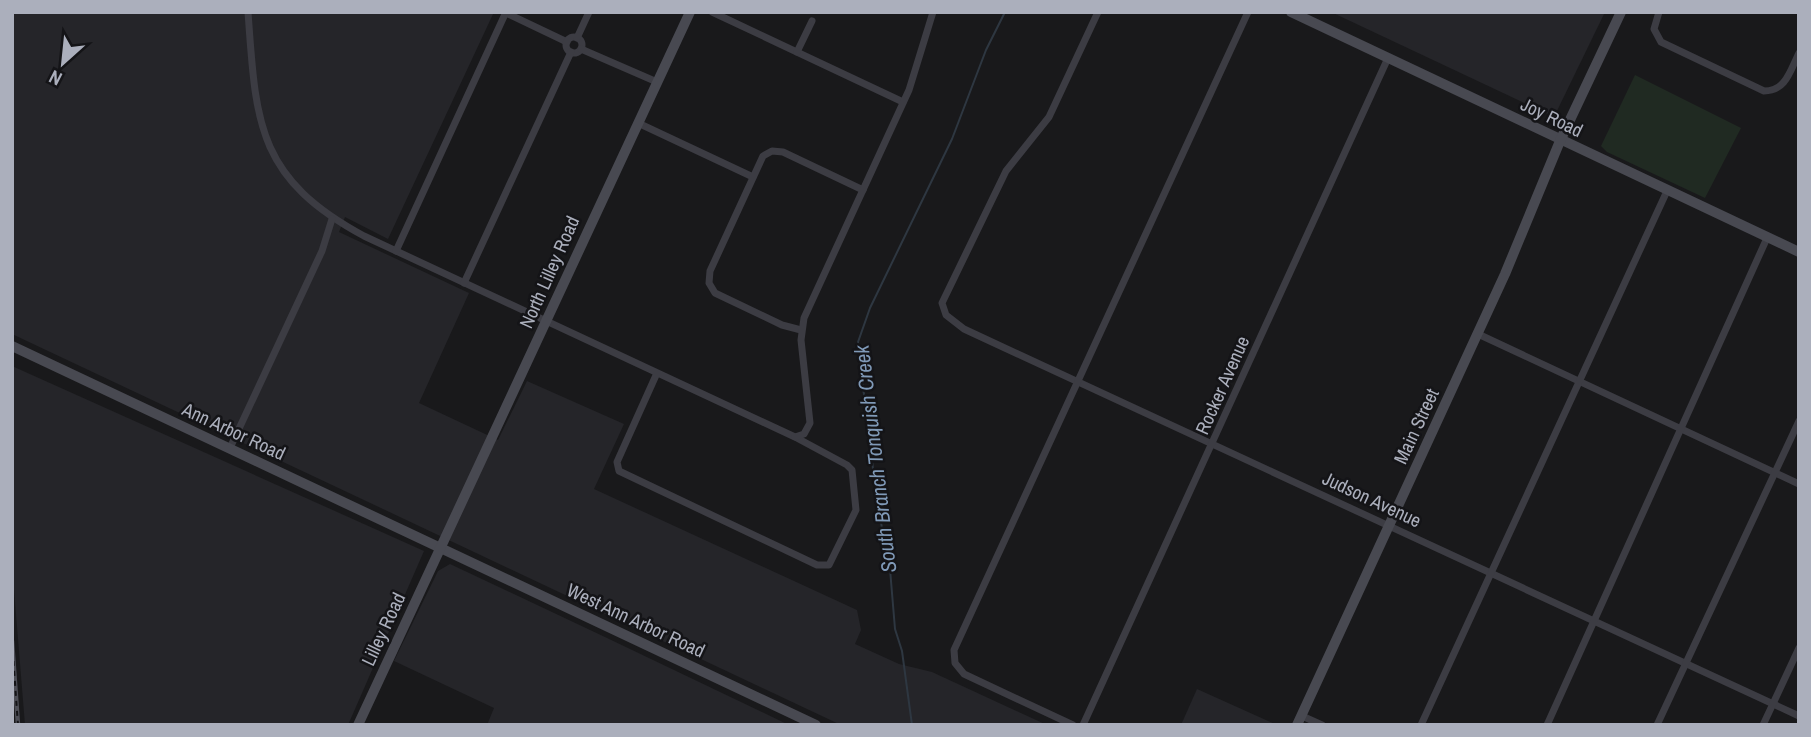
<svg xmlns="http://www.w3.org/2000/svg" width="1811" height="737" viewBox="0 0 1811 737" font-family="'Archivo Narrow',sans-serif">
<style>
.built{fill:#252529}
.green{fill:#202a22}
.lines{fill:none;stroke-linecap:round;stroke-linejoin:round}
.stream{stroke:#2e3741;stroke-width:2}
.street{stroke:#3c3c43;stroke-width:7}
.secondary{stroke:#484951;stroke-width:10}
.rail-casing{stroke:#4d4e56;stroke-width:4.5}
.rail{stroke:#141417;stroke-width:2;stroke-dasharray:5;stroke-linecap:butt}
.labels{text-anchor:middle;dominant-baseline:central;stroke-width:5;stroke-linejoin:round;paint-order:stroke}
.street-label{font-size:19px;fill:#abafbc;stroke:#141417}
.water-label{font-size:21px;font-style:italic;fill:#809ab8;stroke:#141417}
</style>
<rect width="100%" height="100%" fill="#19191b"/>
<g class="built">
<polygon points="12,12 494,12 388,239 345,217 339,232 469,293 419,403 498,440 527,381 624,424 594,489 857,610 861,630 855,644 899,664 932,672 1047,725 841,725 12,334"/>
<polygon points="1331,12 1605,12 1554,117"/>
<polygon points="12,366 424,551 348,725 25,725 12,565"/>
<polygon points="450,564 607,638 789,725 487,725 494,708 394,661 438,571"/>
<polygon points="1197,689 1277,725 1181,725"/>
</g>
<polygon class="green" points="1635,75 1741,128 1705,198 1607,152 1601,146"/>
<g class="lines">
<polyline class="stream" points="912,725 902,651 895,629 890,569 877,502 870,444 871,421 863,390 858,342 870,308 952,139 986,50 1005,12"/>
<g class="street">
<path d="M248 12C256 124 257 178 364 236L795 437 847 465 852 470 856 510 829 565H817L619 471 617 462 657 373"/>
<polyline points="712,12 903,102"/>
<polyline points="1098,12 1049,117 1006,171 942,303 946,315 964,329 1799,716"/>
<path d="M1659 12 1654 29 1661 42 1764 91C1786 91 1790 71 1799 53"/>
<polyline points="506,13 567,42"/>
<circle cx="574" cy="45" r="8"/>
<polyline points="577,38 589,12"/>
<polyline points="581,49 657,82"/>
<polyline points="797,52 812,21"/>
<polyline points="638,123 753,177"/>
<polyline points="396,251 506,12"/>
<polyline points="464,283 571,52"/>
<polyline points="801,330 782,325 715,293 709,283 710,271 763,156 772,151 783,152 863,190"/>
<polyline points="1478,334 1799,484"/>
<polyline points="795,437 804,434 810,423 801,340 804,318 909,90 933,12"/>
<polyline points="230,448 322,251 332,219"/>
<polyline points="1302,716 1322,725"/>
<polyline points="1073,725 964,674 955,663 954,650 1248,12"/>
<polyline points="1083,725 1388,58"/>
<polyline points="1421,725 1667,191"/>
<polyline points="1547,725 1767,238"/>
<polyline points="1657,725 1799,421"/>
<polyline points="1763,725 1799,648"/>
</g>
<g class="secondary">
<polyline points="1291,12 1799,252"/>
<polyline points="12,346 816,725"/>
<polyline points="358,725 690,12"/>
<polyline points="1297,725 1505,274 1560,141 1621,12"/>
</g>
<g class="rail-casing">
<polyline id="rail" points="12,641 18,725"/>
</g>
<use href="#rail" class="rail"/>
</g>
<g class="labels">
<g class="street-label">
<text transform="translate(1552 117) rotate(26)">Joy Road</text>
<text transform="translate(549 272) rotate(-66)">North Lilley Road</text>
<text transform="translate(1222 385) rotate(-66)">Rocker Avenue</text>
<text transform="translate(1416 426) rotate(-65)">Main Street</text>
<text transform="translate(234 431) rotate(25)">Ann Arbor Road</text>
<text transform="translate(1372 499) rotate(25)">Judson Avenue</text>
<text transform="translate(636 620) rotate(25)">West Ann Arbor Road</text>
<text transform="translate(383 629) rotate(-65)">Lilley Road</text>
</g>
<g class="water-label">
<text transform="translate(875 459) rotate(-97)">South Branch Tonquish Creek</text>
</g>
</g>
<rect width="1811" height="737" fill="none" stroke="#abafbc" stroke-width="28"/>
<g transform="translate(63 63) rotate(207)" stroke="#141417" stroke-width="5" paint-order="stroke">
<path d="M0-5L12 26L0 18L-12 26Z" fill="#abafbc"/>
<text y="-10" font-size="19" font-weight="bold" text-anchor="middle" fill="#abafbc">N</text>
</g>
</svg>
